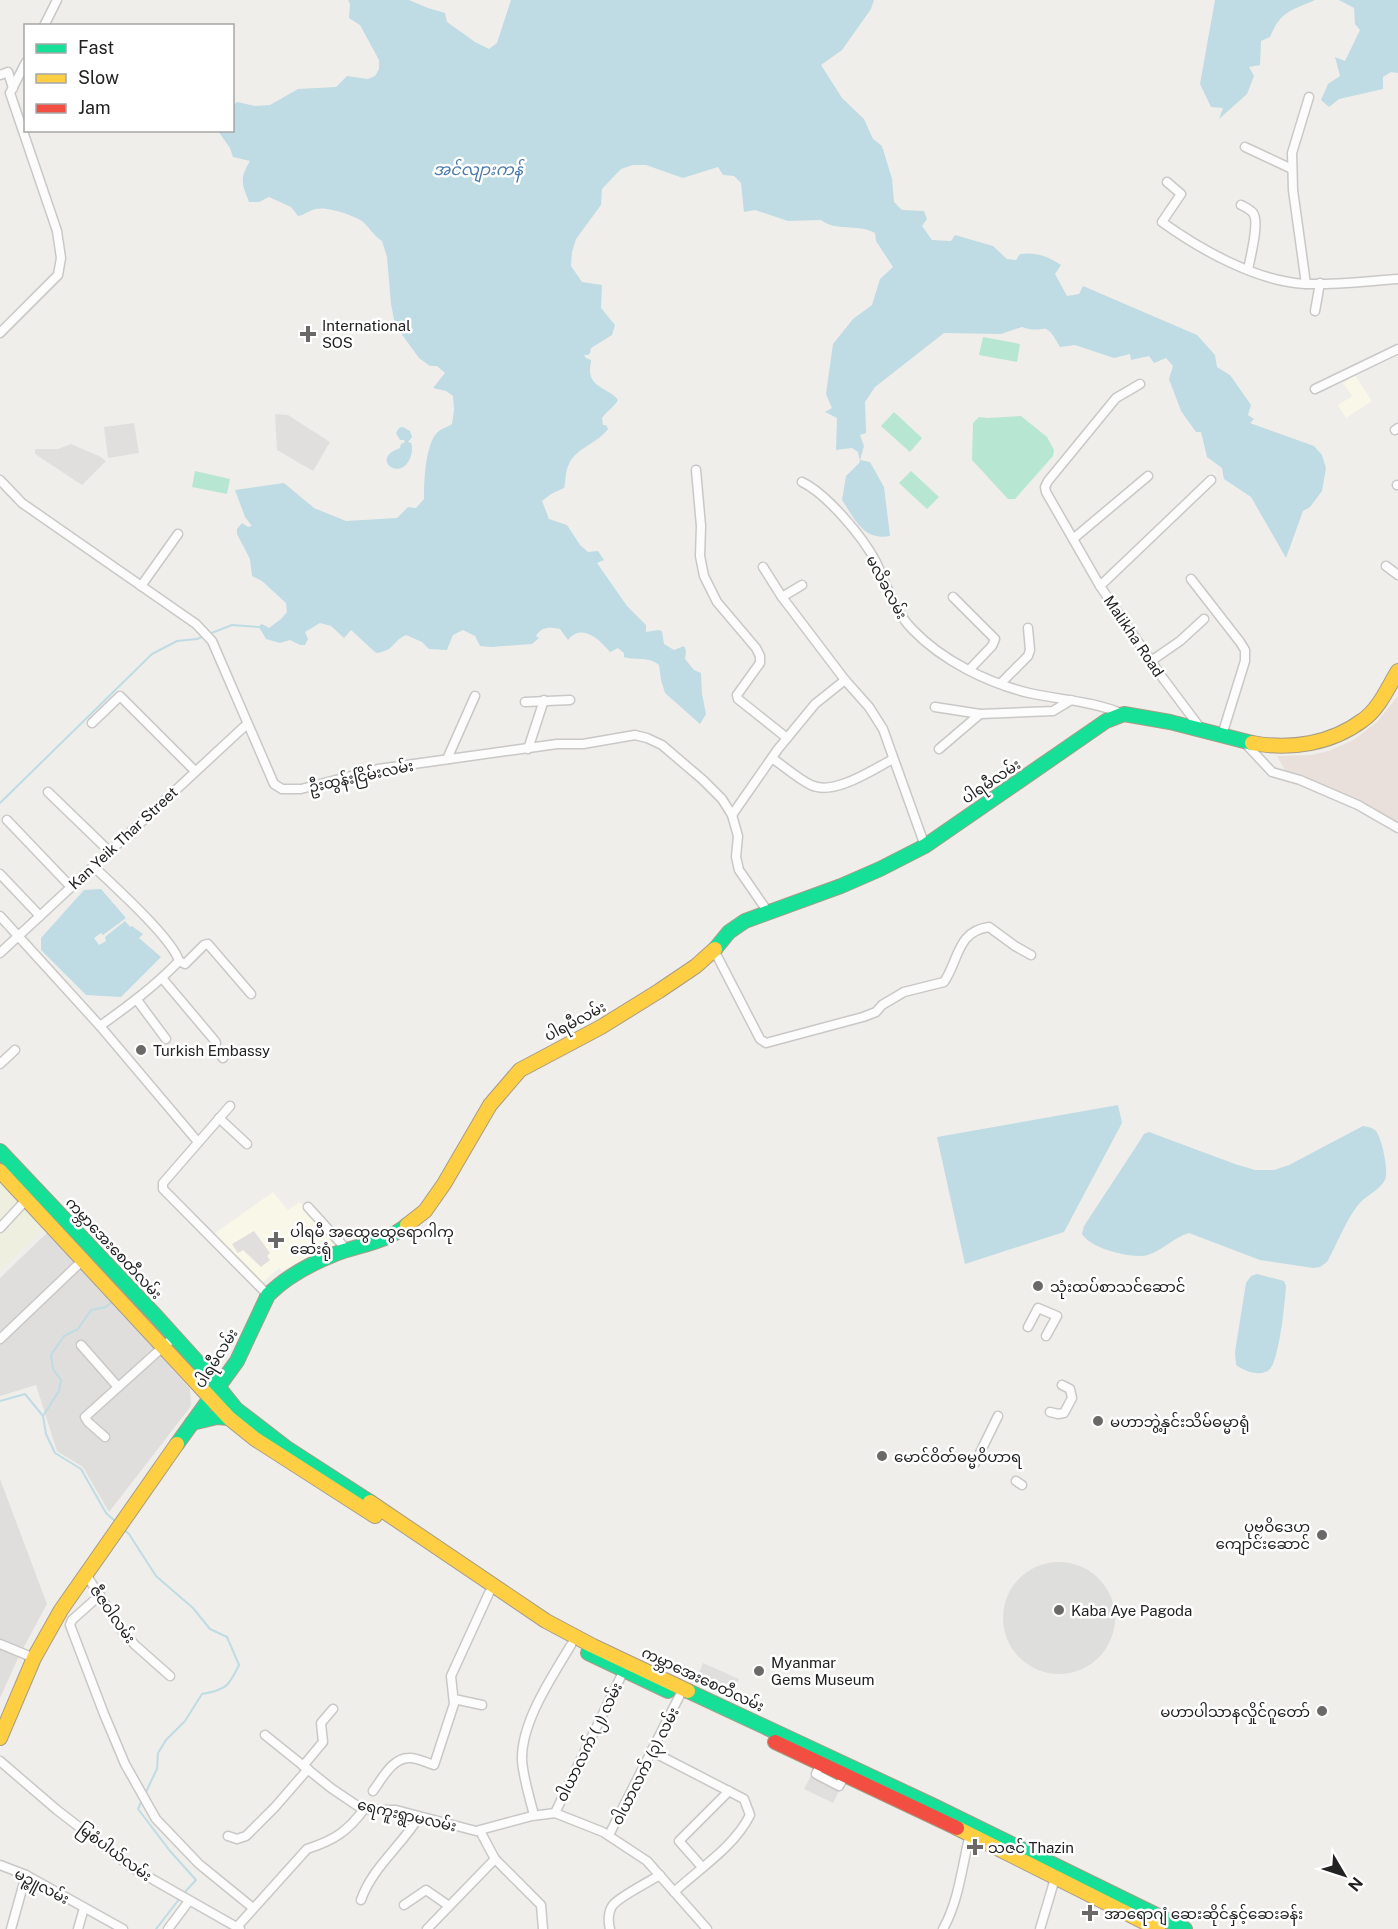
<svg xmlns="http://www.w3.org/2000/svg" width="1398" height="1929" viewBox="0 0 1398 1929" font-family="'Public Sans','Noto Sans Myanmar',sans-serif">
<style>
.residential{fill:#dfdedc}
.education{fill:#f8f7e8}
.religious{fill:#dededc}
.military{fill:#eae0db}
.farmland{fill:#efefdf}
.pitch{fill:#b7e6d2}
.parking{fill:#e0dfde}
.water{fill:#bfdbe3}
.lines{fill:none;stroke-linecap:round;stroke-linejoin:round}
.stream{stroke:#bfdbe3;stroke-width:2}
.street-casing{stroke:#c9c8c7;stroke-width:11}
.fast-casing{stroke:#a79c86;stroke-width:16}
.slow-casing{stroke:#a79c86;stroke-width:16}
.jam-casing{stroke:#a79c86;stroke-width:16}
.street{stroke:#fdfcfc;stroke-width:8}
.fast{stroke:#16e098;stroke-width:14}
.slow{stroke:#ffcf43;stroke-width:14}
.jam{stroke:#f24e42;stroke-width:14}
.poi-dot{fill:#6a6968;stroke:#fff;stroke-width:2}
.labels{text-anchor:middle;dominant-baseline:central;stroke-width:5;stroke-linejoin:round;paint-order:stroke}
.poi-label{font-size:15px;fill:#222;stroke:#fff;text-anchor:start}
.street-label{font-size:15px;fill:#222;stroke:#fff}
.water-label{font-size:16px;font-style:italic;fill:#4a7aab;stroke:#fff}
</style>
<rect width="100%" height="100%" fill="#f0eeeb"/>
<g class="residential">
<polygon points="49,1231 190,1389 191,1406 109,1512 83,1467 57,1451 36,1385 0,1396 0,1278"/>
<polygon points="0,1479 47,1604 19,1656 0,1698"/>
</g>
<g class="education">
<polygon points="1355,375 1372,401 1346,418 1338,405 1352,396 1343,383"/>
<polygon points="273,1192 288,1210 300,1202 339,1246 324,1249 282,1271 279,1268 261,1284 214,1234"/>
</g>
<circle class="religious" cx="1059" cy="1618" r="56"/>
<polygon class="military" points="1398,696 1398,823 1356,798 1285,770 1277,756 1311,755 1329,751 1355,739 1377,722"/>
<polygon class="farmland" points="0,1178 47,1227 0,1270"/>
<g class="pitch">
<polygon points="983,337 1020,344 1017,362 979,355"/>
<polygon points="894,412 922,438 910,452 881,426"/>
<polygon points="1021,416 1047,437 1054,450 1053,456 1015,499 1008,499 972,460 973,423 979,417 987,418"/>
<polygon points="195,471 230,479 227,494 192,487"/>
<polygon points="911,471 939,497 927,509 899,483"/>
</g>
<g class="parking">
<polygon points="275,414 288,415 330,442 313,471 277,450"/>
<polygon points="134,423 139,453 108,458 104,427"/>
<polygon points="71,444 99,456 106,461 82,485 35,454 35,449 58,449"/>
<polygon points="254,1231 270,1253 267,1256 270,1260 261,1267 243,1250 238,1253 232,1244"/>
<polygon points="703,1663 739,1679 733,1692 698,1676"/>
<polygon points="813,1772 841,1787 833,1803 804,1789"/>
</g>
<g class="water">
<path d="M348 0H409L428 8 445 13 447 22 475 42 489 49 497 43 511 0H874L871 9 842 50 821 65 842 98 864 119 873 139 882 146 892 179 894 202 902 210 924 211 927 219 922 226 932 240 951 241 955 235 993 246 1007 259 1016 260 1020 254C1037 252 1047 256 1061 265L1055 274 1067 296 1079 294 1083 286 1197 335 1215 355 1217 367 1230 375 1251 405 1248 415 1254 419 1250 423 1314 446 1322 455 1326 468 1322 491 1310 507 1303 511 1286 558 1251 497 1224 479 1222 468 1207 457 1201 432H1196L1181 411 1169 379 1173 366 1166 358 1154 363 1149 356 1131 360 1130 354 1114 358 1075 345 1060 347C1043 316 1046 336 1022 327L1001 334 944 333 875 387 865 402 866 433 860 435 864 446 860 460 870 462 884 487 890 536C863 541 855 519 842 500L846 476 860 462 858 452 852 448 836 450 837 418 825 412 832 408 826 394 833 344 853 319 872 305 880 279 893 267 876 241 875 233C856 223 836 232 821 220L788 221 755 210 744 212 741 183 734 176 723 175 718 167 683 178 646 165H633L621 169 602 189 601 205 576 239 572 252 571 266 582 282 602 285 601 308 615 325 612 335 591 348 590 353 588 355H584L586 358 591 360C591 363 590 366 590 369 589 388 609 388 618 400 614 407 607 411 602 418L603 425H606L608 429C598 443 576 448 569 464 565 471 566 481 564 488L551 494 542 501 549 519 567 525 580 545 588 552 598 551 604 560 597 563 627 606 646 625V632L658 630 662 631 664 644 674 650 684 646 686 651 685 659 694 670 701 673 702 694 706 714 700 724 665 693 661 680 659 665C649 656 636 661 624 657V653L618 648 610 652C601 641 582 622 568 640L560 629C550 627 542 626 536 636L539 638 532 644 491 647 480 646 475 636 463 630 453 635 447 650 429 649 422 642 406 635C391 642 396 650 376 653L351 630 344 638 331 626 320 623 305 632 308 639 305 645H300L290 640 280 643 266 639 259 627 260 625 262 624 269 628 281 619 287 612 286 603 262 581 252 576 250 559 237 534V529L242 523 248 527 252 526 245 517 235 490 284 483 314 508 346 521 397 518 408 507 416 508 424 499C424 483 425 441 439 431 443 428 448 427 452 424L454 410 453 396 446 391 433 388 445 373 437 366H430L419 358 395 325 391 304 387 257 382 241C373 235 369 227 362 221 353 215 326 206 316 209 309 210 305 215 298 216L291 207 269 197 259 202H249C242 184 239 179 250 161L233 157 230 148 218 131 232 130 233 105 237 102 255 106 270 105 298 89 336 87 347 76 368 79 375 76 379 69V60L360 25 349 18 350 4Z"/>
<path d="M1215 0H1315C1290 11 1281 11 1270 37L1261 41 1260 65 1249 67 1254 76 1247 94 1219 119 1223 108 1211 107 1200 84Z"/>
<polygon points="1339,0 1398,0 1398,73 1391,72 1383,77 1383,89 1339,99 1329,107 1321,100 1328,84 1340,76 1335,57 1345,61 1360,30 1355,24 1354,8"/>
<path d="M403 427 410 431 412 437 408 442 411 443C413 449 412 456 408 462 397 480 371 458 400 448L401 444 405 442 404 440H400L396 433 399 428Z"/>
<polygon points="101,889 126,918 103,935 101,933 94,938 99,945 106,941 105,937 125,921 130,927 132,926 143,934 139,938 161,957 121,997 86,995 41,950 41,938 84,890"/>
<polygon points="1118,1105 1122,1123 1064,1232 965,1264 937,1137"/>
<path d="M1363 1126C1368 1127 1372 1127 1376 1131 1382 1139 1389 1171 1385 1180 1380 1190 1365 1196 1358 1205 1345 1222 1337 1244 1327 1262L1320 1267 1313 1268 1260 1260 1189 1233C1174 1237 1163 1250 1148 1255 1132 1259 1091 1249 1082 1234L1084 1226 1139 1142 1144 1134 1149 1132 1235 1164 1255 1170H1274L1289 1165Z"/>
<path d="M1257 1274 1284 1281 1286 1286C1285 1302 1279 1359 1270 1369 1261 1378 1244 1371 1236 1365L1235 1352 1246 1283 1251 1276Z"/>
</g>
<g class="lines">
<g class="stream">
<polyline points="209,634 232,625 259,627"/>
<polyline points="0,803 152,654 177,641 197,639 204,636"/>
<polyline points="113,1301 106,1307 91,1310 78,1329 64,1336 51,1355 53,1369 61,1380 59,1391 43,1416 46,1434 55,1453 81,1469 106,1513 116,1522"/>
<polyline points="0,1401 25,1394 43,1416"/>
<path d="M122 1528 129 1534 156 1576 193 1608 210 1629 227 1637 239 1665C229 1686 226 1690 202 1694L185 1721 166 1740 158 1753 157 1769 145 1794"/>
<polyline points="142,1800 138,1809 170,1851 196,1880 184,1893"/>
<polyline points="156,1929 180,1898"/>
</g>
<g class="street-casing">
<g id="street">
<polyline points="44,26 57,0"/>
<polyline points="0,75 8,72 13,88"/>
<polyline points="1245,147 1292,169"/>
<path d="M1167 182 1181 194 1162 222C1201 250 1256 281 1305 284 1335 285 1368 281 1398 279"/>
<path d="M1241 205C1245 207 1250 209 1253 213 1260 222 1250 258 1248 270"/>
<polyline points="1306,284 1293,190 1292,153 1309,97"/>
<polyline points="1315,311 1320,283"/>
<polyline points="0,333 58,275 61,258 57,231 10,93 26,62"/>
<polyline points="1140,384 1116,398 1048,481 1045,487 1046,492 1100,586 1162,677 1201,729"/>
<polyline points="1315,389 1398,349"/>
<polyline points="1395,430 1398,428"/>
<polyline points="696,470 701,526 700,556 704,576 717,602 756,648 760,656 760,663 737,695 738,699 787,738"/>
<polyline points="0,480 22,503 196,624 212,641 274,784 282,789 301,789 378,769 557,744 583,744 635,735 647,738 662,745 703,780 722,799 732,815 738,836 736,857 739,870 768,912"/>
<path d="M802 482C827 494 863 537 876 562 887 586 894 611 913 630 943 661 988 683 1029 693 1061 700 1093 701 1123 714"/>
<polyline points="1397,485 1398,485"/>
<polyline points="1073,539 1148,476"/>
<polyline points="1386,566 1398,575"/>
<polyline points="1191,579 1240,642 1245,650 1245,661 1222,735"/>
<polyline points="141,586 178,534"/>
<polyline points="1100,586 1211,480"/>
<polyline points="782,597 802,585"/>
<polyline points="953,597 995,639 992,646 969,670"/>
<polyline points="1151,661 1180,641 1204,619"/>
<polyline points="845,680 869,707 883,729 925,846"/>
<polyline points="1001,683 1028,656 1030,650 1028,628"/>
<polyline points="525,702 570,700"/>
<polyline points="935,707 980,714 1053,711 1071,700"/>
<polyline points="92,723 120,696 195,771"/>
<polyline points="1244,742 1272,772 1300,780 1358,805 1398,828"/>
<polyline points="528,749 544,700"/>
<polyline points="939,749 980,714"/>
<path d="M772 758C785 767 798 779 811 785 834 796 872 770 893 759"/>
<polyline points="447,759 475,696"/>
<polyline points="48,792 109,851"/>
<polyline points="732,815 778,749 815,704 845,680 782,597 763,567"/>
<polyline points="7,820 71,887"/>
<path d="M93 866C113 885 172 938 179 961L185 964 204 945 208 944 251 994"/>
<polyline points="0,874 40,916"/>
<polyline points="0,916 100,1026 198,1142"/>
<path d="M714 950 760 1039 766 1043 863 1017 876 1012 882 1005 904 992 944 982C959 960 957 931 989 927L1015 946 1031 955"/>
<polyline points="0,953 247,724"/>
<polyline points="162,978 215,1041 216,1043 214,1047 223,1058"/>
<polyline points="137,1000 166,1039"/>
<path d="M100 1026C128 1006 155 986 179 961"/>
<polyline points="0,1064 15,1050"/>
<polyline points="230,1106 163,1183 163,1189 268,1295"/>
<polyline points="219,1118 247,1144"/>
<polyline points="308,1207 347,1250"/>
<polyline points="0,1228 26,1200"/>
<polyline points="1028,1327 1038,1308 1057,1316 1046,1336"/>
<polyline points="0,1339 83,1260"/>
<polyline points="81,1345 118,1387"/>
<polyline points="1050,1412 1058,1414 1064,1413 1072,1398 1070,1389 1062,1385"/>
<polyline points="105,1437 88,1422 85,1417 174,1337"/>
<polyline points="975,1463 998,1416"/>
<polyline points="1016,1481 1022,1485"/>
<polyline points="85,1573 123,1632 135,1645 170,1676"/>
<polyline points="100,1595 72,1620 70,1625 104,1714 125,1764 156,1819 199,1864 253,1908"/>
<polyline points="0,1644 34,1658"/>
<polyline points="454,1699 482,1705"/>
<polyline points="265,1735 331,1788 359,1807 374,1810 396,1810 476,1831 532,1816 555,1813 603,1832 647,1861 707,1929"/>
<path d="M651 1751 744 1799 750 1815C734 1847 700 1868 674 1892"/>
<polyline points="0,1761 57,1810 131,1867 240,1929"/>
<polyline points="821,1763 816,1774 839,1786 845,1775"/>
<polyline points="303,1766 323,1742 321,1723 333,1709"/>
<path d="M373 1791C382 1779 392 1758 409 1758 416 1757 427 1763 434 1765L454 1704 451 1676 489 1593"/>
<polyline points="555,1813 625,1668"/>
<path d="M534 1815C530 1799 523 1777 522 1760 521 1722 552 1677 571 1645"/>
<polyline points="480,1831 495,1859 541,1905 543,1929"/>
<polyline points="609,1835 683,1689"/>
<polyline points="228,1836 237,1839 246,1836 275,1807 308,1769"/>
<polyline points="0,1865 26,1875 123,1929"/>
<polyline points="702,1867 679,1841 729,1791"/>
<path d="M361 1900C372 1868 401 1846 419 1817"/>
<polyline points="404,1905 426,1890 449,1906"/>
<path d="M237 1927 307 1849C335 1840 348 1831 365 1808"/>
<polyline points="11,1929 26,1875"/>
<polyline points="78,1929 84,1908"/>
<polyline points="168,1929 189,1901"/>
<polyline points="427,1929 495,1859"/>
<path d="M610 1929C608 1922 608 1911 613 1905 619 1897 650 1881 660 1875"/>
<path d="M943 1929C959 1901 962 1866 970 1834"/>
<polyline points="1040,1929 1056,1875"/>
</g>
</g>
<g class="fast-casing">
<g id="fast">
<polyline points="715,949 729,932 745,921 841,886 880,869 925,846 1106,721 1124,714 1170,722 1252,743"/>
<polyline points="0,1151 155,1315 203,1368 236,1409 288,1449 370,1502"/>
<polyline points="192,1423 217,1417 229,1418"/>
<path d="M177 1444 237 1361 268 1295C287 1276 310 1264 335 1254 359 1245 387 1242 407 1225"/>
<polyline points="588,1653 668,1691"/>
<polyline points="688,1691 932,1805 1185,1929"/>
</g>
</g>
<g class="slow-casing">
<g id="slow">
<path d="M1252 743C1291 750 1331 744 1363 720 1379 709 1388 687 1398 671"/>
<polyline points="0,1171 229,1418 255,1439 375,1516"/>
<polyline points="407,1225 425,1211 444,1184 490,1105 520,1070 601,1027 659,991 696,966 715,949"/>
<polyline points="370,1502 546,1621 593,1646 688,1691"/>
<polyline points="0,1738 34,1658 61,1610 177,1444"/>
<polyline points="957,1828 1158,1929"/>
</g>
</g>
<g class="jam-casing">
<polyline id="jam" points="775,1742 957,1828"/>
</g>
<use href="#street" class="street"/>
<use href="#fast" class="fast"/>
<use href="#slow" class="slow"/>
<use href="#jam" class="jam"/>
</g>
<g class="poi-dot">
<path d="M305 325h6v6h6v6h-6v6h-6v-6h-6v-6h6z"/>
<circle cx="141" cy="1050" r="6"/>
<path d="M273 1231h6v6h6v6h-6v6h-6v-6h-6v-6h6z"/>
<circle cx="1038" cy="1286" r="6"/>
<circle cx="1098" cy="1421" r="6"/>
<circle cx="882" cy="1456" r="6"/>
<circle cx="1322" cy="1535" r="6"/>
<circle cx="1059" cy="1610" r="6"/>
<circle cx="759" cy="1671" r="6"/>
<circle cx="1322" cy="1711" r="6"/>
<path d="M972 1838h6v6h6v6h-6v6h-6v-6h-6v-6h6z"/>
<path d="M1087 1904h6v6h6v6h-6v6h-6v-6h-6v-6h6z"/>
</g>
<g class="labels">
<g class="poi-label">
<text x="322" y="325">International<tspan x="322" dy="17">SOS</tspan></text>
<text x="153" y="1050">Turkish Embassy</text>
<text x="290" y="1231">ပါရမီ အထွေထွေရောဂါကု<tspan x="290" dy="17">ဆေးရုံ</tspan></text>
<text x="1050" y="1286">သုံးထပ်စာသင်ဆောင်</text>
<text x="1110" y="1421">မဟာဘွဲ့နှင်းသိမ်ဓမ္မာရုံ</text>
<text x="894" y="1456">မောင်ဝိတ်ဓမ္မဝိဟာရ</text>
<text x="1310" y="1526" text-anchor="end">ပုဗ္ဗဝိဒေဟ<tspan x="1310" dy="17">ကျောင်းဆောင်</tspan></text>
<text x="1071" y="1610">Kaba Aye Pagoda</text>
<text x="771" y="1662">Myanmar<tspan x="771" dy="17">Gems Museum</tspan></text>
<text x="1310" y="1711" text-anchor="end">မဟာပါသာနလှိုင်ဂူတော်</text>
<text x="988" y="1847">သဇင် Thazin</text>
<text x="1104" y="1913">အာရောဂျံ ဆေးဆိုင်နှင့်ဆေးခန်း</text>
</g>
<g class="street-label">
<text transform="translate(887 587) rotate(62)">မလိခလမ်း</text>
<text transform="translate(1134 636) rotate(56)">Malikha Road</text>
<text transform="translate(361 776) rotate(-12)">ဦးထွန်းငြိမ်းလမ်း</text>
<text transform="translate(991 781) rotate(-34)">ပါရမီလမ်း</text>
<text transform="translate(123 838) rotate(-43)">Kan Yeik Thar Street</text>
<text transform="translate(575 1021) rotate(-28)">ပါရမီလမ်း</text>
<text transform="translate(114 1248) rotate(47)">ကမ္ဘာအေးစေတီလမ်း</text>
<text transform="translate(216 1358) rotate(-58)">ပါရမီလမ်း</text>
<text transform="translate(113 1614) rotate(55)">ဇီဇဝါလမ်း</text>
<text transform="translate(703 1679) rotate(25)">ကမ္ဘာအေးစေတီလမ်း</text>
<text transform="translate(589 1742) rotate(-64)">ဝါယာလက် (၂) လမ်း</text>
<text transform="translate(645 1766) rotate(-63)">ဝါယာလက် (၃) လမ်း</text>
<text transform="translate(407 1815) rotate(13)">ရေကူးရွာမလမ်း</text>
<text transform="translate(115 1852) rotate(36)">မြစံပါယ်လမ်း</text>
<text transform="translate(42 1886) rotate(28)">မဉ္ဇူလမ်း</text>
</g>
<g class="water-label">
<text x="478" y="169">အင်လျားကန်</text>
</g>
</g>
<rect x="24" y="24" width="210" height="108" fill="#ffffff" stroke="#a7a7a7" stroke-width="1.5"/>
<rect x="36" y="44" width="30" height="9" fill="#16e098" stroke="#a7a7a7" stroke-width="1.5"/>
<text x="78" y="54" font-size="18" fill="#222222">Fast</text>
<rect x="36" y="74" width="30" height="9" fill="#ffcf43" stroke="#a7a7a7" stroke-width="1.5"/>
<text x="78" y="84" font-size="18" fill="#222222">Slow</text>
<rect x="36" y="104" width="30" height="9" fill="#f24e42" stroke="#a7a7a7" stroke-width="1.5"/>
<text x="78" y="114" font-size="18" fill="#222222">Jam</text>
<g transform="translate(1344 1875) rotate(129)" stroke="#ffffff" stroke-width="4.5" paint-order="stroke">
<path d="M0-4.5L10 22L0 15L-10 22Z" fill="#222222"/>
<text y="-9" font-size="16" font-weight="bold" text-anchor="middle" fill="#222222">N</text>
</g>
</svg>
